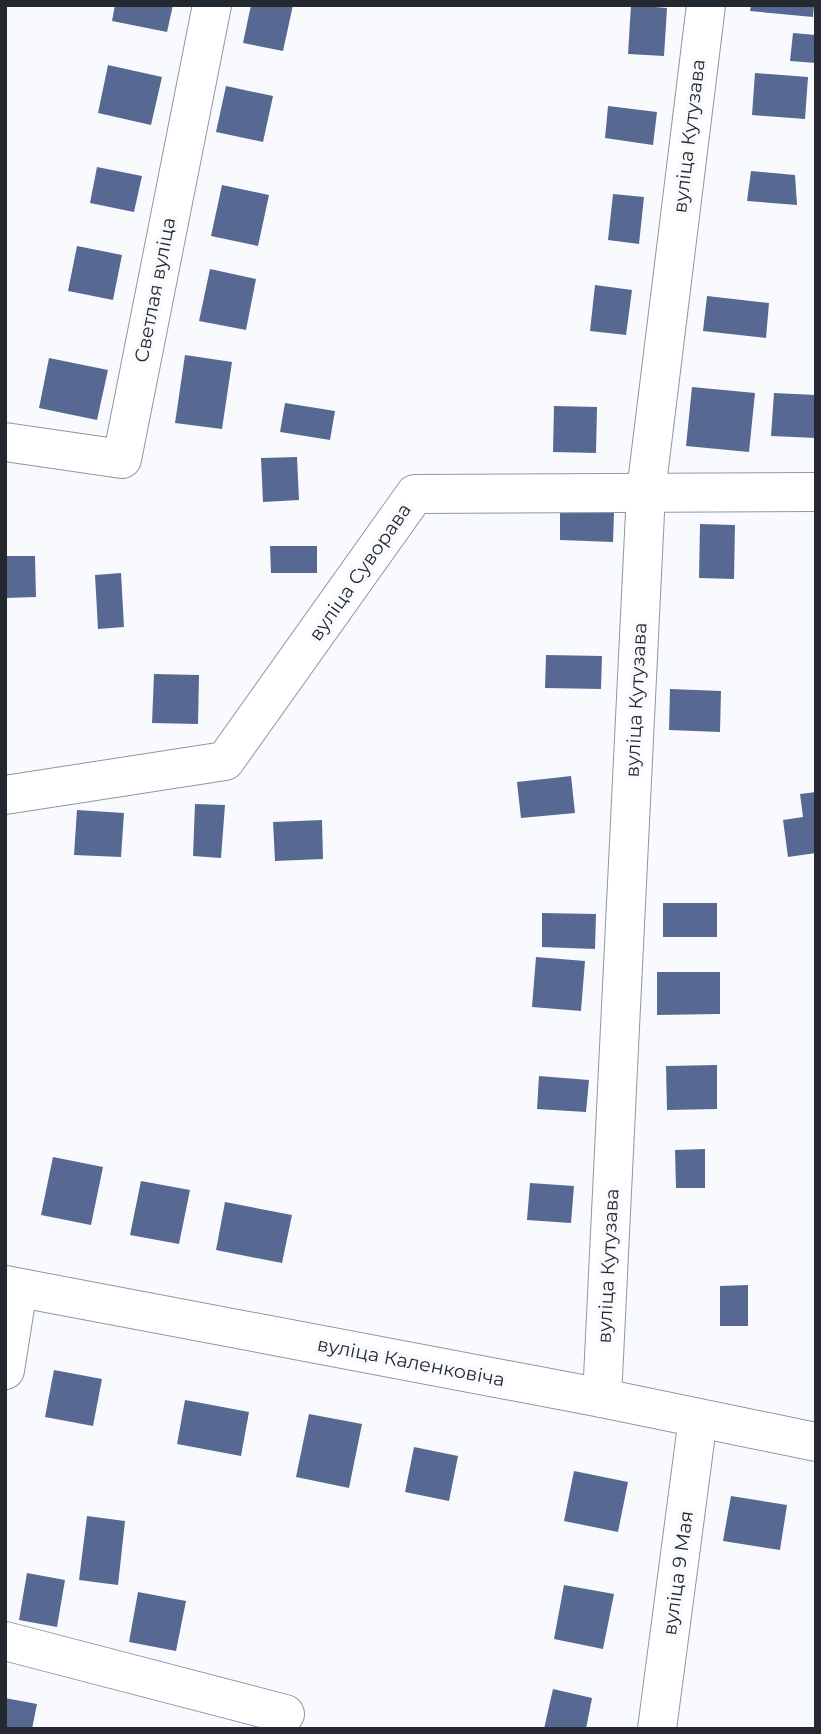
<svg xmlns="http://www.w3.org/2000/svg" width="821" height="1734" viewBox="0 0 821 1734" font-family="Montserrat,sans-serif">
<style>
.building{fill:#576993}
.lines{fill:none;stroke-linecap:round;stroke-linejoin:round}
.minor-casing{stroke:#8e96a9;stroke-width:40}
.minor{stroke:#fff;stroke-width:38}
.labels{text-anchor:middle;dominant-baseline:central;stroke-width:7;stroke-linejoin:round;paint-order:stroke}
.street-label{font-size:19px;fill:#24282f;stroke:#f8fafe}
</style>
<rect width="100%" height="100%" fill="#f8fafe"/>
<g class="building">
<polygon points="115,5 173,5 167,32 112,21"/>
<polygon points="251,5 293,5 283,51 243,43"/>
<polygon points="631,5 667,8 664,56 628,54"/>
<polygon points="751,5 814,5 813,17 750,11"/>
<polygon points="793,33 816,35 816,63 790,61"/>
<polygon points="108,65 162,77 151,125 98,113"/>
<polygon points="755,73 808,77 805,119 752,115"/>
<polygon points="226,86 273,96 263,142 216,132"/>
<polygon points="608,106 657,112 653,145 605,138"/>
<polygon points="97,167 142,176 134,212 90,203"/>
<polygon points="751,171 795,175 797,205 747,201"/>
<polygon points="222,185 269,195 258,246 211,236"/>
<polygon points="613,194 644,197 639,244 608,240"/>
<polygon points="77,246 122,255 113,300 68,291"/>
<polygon points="210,269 256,279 246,330 199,321"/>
<polygon points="595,285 632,290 626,335 590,331"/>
<polygon points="707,296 769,303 766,338 703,331"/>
<polygon points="185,355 232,362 222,429 175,423"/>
<polygon points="49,358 108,370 97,420 39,408"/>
<polygon points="692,387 755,393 749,452 686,446"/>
<polygon points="774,393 816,395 816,438 771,436"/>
<polygon points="285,403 335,411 330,440 280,432"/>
<polygon points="554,406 597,407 596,453 553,452"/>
<polygon points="297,457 299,500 263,502 261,458"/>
<polygon points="560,512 614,513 613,542 560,540"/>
<polygon points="700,524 735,525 734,579 699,578"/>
<polygon points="270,546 317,546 317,573 271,573"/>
<polygon points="5,556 35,556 36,597 6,598"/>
<polygon points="121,573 124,627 98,629 95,575"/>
<polygon points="546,655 602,656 601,689 545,688"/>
<polygon points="154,674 199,675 198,724 152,723"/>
<polygon points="670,689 721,691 720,732 669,730"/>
<polygon points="571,776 575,813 521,818 517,782"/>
<polygon points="816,792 816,853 788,857 783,820 803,817 800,794"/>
<polygon points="195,804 225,805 221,858 193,856"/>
<polygon points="77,810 124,813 121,857 74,855"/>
<polygon points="322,820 323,859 275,861 273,822"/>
<rect x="663" y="903" width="54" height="34"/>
<polygon points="542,913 596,914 595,949 542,947"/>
<polygon points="536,957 585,961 581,1011 532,1007"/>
<polygon points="657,972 720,972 720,1014 657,1015"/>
<polygon points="717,1065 717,1109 667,1110 666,1066"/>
<polygon points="539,1076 589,1080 586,1112 537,1109"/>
<polygon points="705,1149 705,1188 676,1188 675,1150"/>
<polygon points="53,1157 103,1167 91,1225 41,1215"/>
<polygon points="141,1181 190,1190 179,1244 130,1235"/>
<polygon points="530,1183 574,1186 571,1223 527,1220"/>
<polygon points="225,1202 292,1215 282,1263 216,1250"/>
<polygon points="748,1285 748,1326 720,1326 720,1286"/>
<polygon points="54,1370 102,1379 93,1426 45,1417"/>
<polygon points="185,1400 249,1412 241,1456 177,1444"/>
<polygon points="309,1414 362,1424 349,1488 296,1477"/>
<polygon points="414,1447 458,1456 449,1501 405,1492"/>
<polygon points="574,1471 628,1482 618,1532 564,1521"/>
<polygon points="731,1496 787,1505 780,1550 723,1541"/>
<polygon points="87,1516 125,1521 118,1585 79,1580"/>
<polygon points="27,1573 65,1580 57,1627 19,1620"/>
<polygon points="564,1585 614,1594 603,1649 554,1639"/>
<polygon points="138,1592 186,1601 176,1651 129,1642"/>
<polygon points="553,1689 592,1698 586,1729 544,1729"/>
<polygon points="5,1698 37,1704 32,1729 5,1729"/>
</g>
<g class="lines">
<g class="minor-casing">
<g id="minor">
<polyline points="5,442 122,459 212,5"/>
<polyline points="5,795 225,761 415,494 816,492"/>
<polyline points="5,1285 602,1398 816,1442"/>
<polyline points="5,1370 18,1288"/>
<polyline points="602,1398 646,492 706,5"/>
<polyline points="5,1641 285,1714"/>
<polyline points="657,1729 698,1418"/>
</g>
</g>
<use href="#minor" class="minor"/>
</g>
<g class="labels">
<g class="street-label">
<text transform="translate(689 136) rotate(-83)">вуліца Кутузава</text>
<text transform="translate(155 290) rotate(-79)">Светлая вуліца</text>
<text transform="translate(360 572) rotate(-55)">вуліца Суворава</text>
<text transform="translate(636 700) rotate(-87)">вуліца Кутузава</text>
<text transform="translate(608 1266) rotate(-87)">вуліца Кутузава</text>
<text transform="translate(411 1362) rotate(11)">вуліца Каленковіча</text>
<text transform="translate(678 1573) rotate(-82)">вуліца 9 Мая</text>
</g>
</g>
<rect width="821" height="1734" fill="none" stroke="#24282f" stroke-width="14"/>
</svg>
